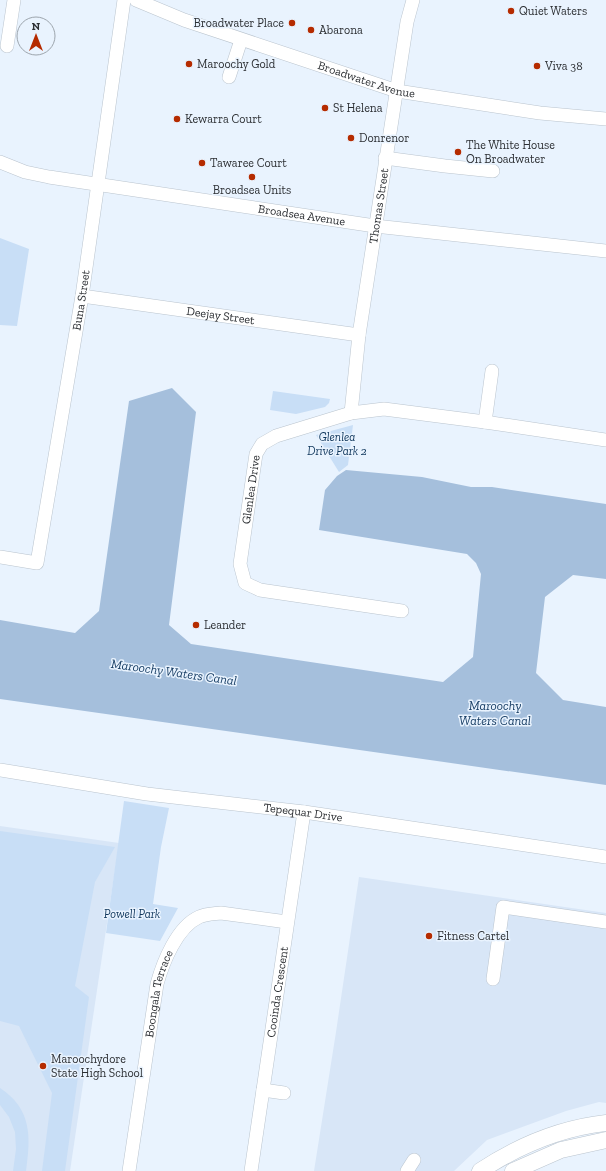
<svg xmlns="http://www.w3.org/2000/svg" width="606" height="1171" viewBox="0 0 606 1171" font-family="'Zilla Slab',serif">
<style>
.built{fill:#d8e6f7}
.green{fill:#c8def6}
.water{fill:#a5bfdc}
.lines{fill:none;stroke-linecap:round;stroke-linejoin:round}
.minor-casing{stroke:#bac4ce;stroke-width:14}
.major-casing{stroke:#bac4ce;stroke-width:17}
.minor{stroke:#fff;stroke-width:13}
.major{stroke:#fff;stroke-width:16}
.poi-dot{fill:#b52b00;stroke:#e9f3fe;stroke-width:1.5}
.labels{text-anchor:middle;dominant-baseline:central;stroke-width:3;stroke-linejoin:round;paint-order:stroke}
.poi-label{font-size:12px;fill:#2c2f33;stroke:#e9f3fe;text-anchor:start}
.street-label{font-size:12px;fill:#2c2f33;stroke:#e9f3fe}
.park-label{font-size:12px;font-style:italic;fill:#0d345a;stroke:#e9f3fe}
.water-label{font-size:13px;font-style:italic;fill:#183e65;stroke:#e9f3fe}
</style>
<rect width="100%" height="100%" fill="#e9f3fe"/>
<g class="built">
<polygon points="0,826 119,843 70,1171 0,1171"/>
<polygon points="359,877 606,913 606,1103 599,1102 566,1111 487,1140 454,1171 314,1171 336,1032"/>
</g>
<g class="green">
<polygon points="0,238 29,249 17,326 0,325"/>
<polygon points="273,391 330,399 329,403 325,407 296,414 270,410"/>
<polygon points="353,425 348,465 339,472 316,435"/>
<polygon points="124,801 169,808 161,847 153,904 178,908 160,941 106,933"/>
<polygon points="0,831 115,847 95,882 75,986 89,997 65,1171 42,1171 52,1093 19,1026 0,1021"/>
<path d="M0 1088C32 1109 31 1137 26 1171H13L16 1149 15 1132 9 1117 0 1105Z"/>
</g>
<polygon class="water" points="172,388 196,412 169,625 191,644 443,682 473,657 481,574 476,563 467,554 319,530 325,490 337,476 346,470 422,477 471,487 492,487 606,504 606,579 573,575 545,597 536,673 563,700 606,707 606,785 0,699 0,620 75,633 99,611 129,401"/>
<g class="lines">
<g class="minor-casing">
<g id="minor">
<path id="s1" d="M136 0 184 20 397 91 540 113 606 119"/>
<polyline points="7,46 14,0"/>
<polyline points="229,77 241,40"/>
<polyline points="385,158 445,166 493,171"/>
<path id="s2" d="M0 162 25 172 49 177 375 226 606 251"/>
<path id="s3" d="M82 296 359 335"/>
<path id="s4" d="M351 413 359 335 407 22 413 0"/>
<polyline points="485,422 492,371"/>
<path id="s5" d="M0 557 37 563 82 296 124 0"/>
<path id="s6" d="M402 611 260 590 245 583 240 564 256 454 262 444 276 436 351 413 384 409 485 422 606 440"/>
<path id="s7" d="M0 770 147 794 304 812 606 857"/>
<polyline points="493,979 503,907 606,922"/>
<polyline points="263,1090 284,1093"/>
<path id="s8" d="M129 1171 157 984C163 962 177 927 199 917 206 914 213 914 221 913L287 922"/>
<path id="s9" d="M251 1171 304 812"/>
<polyline points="407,1171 414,1160"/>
</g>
</g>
<g class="major-casing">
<g id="major">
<path d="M480 1171C518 1146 561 1128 606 1123"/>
<polyline points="513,1171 561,1150 606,1140"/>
</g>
</g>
<use href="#minor" class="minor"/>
<use href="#major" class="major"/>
</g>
<g class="poi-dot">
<circle cx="511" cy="11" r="4"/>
<circle cx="292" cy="23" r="4"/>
<circle cx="311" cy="30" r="4"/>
<circle cx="189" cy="64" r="4"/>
<circle cx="537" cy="66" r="4"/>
<circle cx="325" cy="108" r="4"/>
<circle cx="177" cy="119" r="4"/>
<circle cx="351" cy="138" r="4"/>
<circle cx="458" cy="152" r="4"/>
<circle cx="202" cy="163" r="4"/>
<circle cx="252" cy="177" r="4"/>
<circle cx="196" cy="625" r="4"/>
<circle cx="429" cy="936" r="4"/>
<circle cx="43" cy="1066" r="4"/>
</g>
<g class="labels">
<g class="poi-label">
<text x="519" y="11">Quiet Waters</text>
<text x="284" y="23" text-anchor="end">Broadwater Place</text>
<text x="319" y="30">Abarona</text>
<text x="197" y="64">Maroochy Gold</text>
<text x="545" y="66">Viva 38</text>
<text x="333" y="108">St Helena</text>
<text x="185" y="119">Kewarra Court</text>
<text x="359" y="138">Donrenor</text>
<text x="466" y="145">The White House<tspan x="466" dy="14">On Broadwater</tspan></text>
<text x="210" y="163">Tawaree Court</text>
<text x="252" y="190" text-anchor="middle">Broadsea Units</text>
<text x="204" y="625">Leander</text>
<text x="437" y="936">Fitness Cartel</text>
<text x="51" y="1059">Maroochydore<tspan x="51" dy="14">State High School</tspan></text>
</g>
<g class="street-label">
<text stroke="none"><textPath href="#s1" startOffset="244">Broadwater Avenue</textPath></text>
<text stroke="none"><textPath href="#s4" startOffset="209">Thomas Street</textPath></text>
<text stroke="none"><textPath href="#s2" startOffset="307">Broadsea Avenue</textPath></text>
<text stroke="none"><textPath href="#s5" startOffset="304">Buna Street</textPath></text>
<text stroke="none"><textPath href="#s3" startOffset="140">Deejay Street</textPath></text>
<text stroke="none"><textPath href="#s6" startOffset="255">Glenlea Drive</textPath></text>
<text stroke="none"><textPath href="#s7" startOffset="306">Tepequar Drive</textPath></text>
<text stroke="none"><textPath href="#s9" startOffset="181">Cooinda Crescent</textPath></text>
<text stroke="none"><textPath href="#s8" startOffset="180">Boongala Terrace</textPath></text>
</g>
<g class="park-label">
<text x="337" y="437">Glenlea<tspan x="337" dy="14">Drive Park 2</tspan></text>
<text x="132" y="914">Powell Park</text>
</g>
<g class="water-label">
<text transform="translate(174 672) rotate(8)">Maroochy Waters Canal</text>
<text x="495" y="705">Maroochy<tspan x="495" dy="15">Waters Canal</tspan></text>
</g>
</g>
<g transform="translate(36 36)"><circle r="19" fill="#e9f3fe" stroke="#9da5ad"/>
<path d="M0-3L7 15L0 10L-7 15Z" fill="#b52b00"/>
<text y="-6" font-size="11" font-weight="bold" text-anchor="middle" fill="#2c2f33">N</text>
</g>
</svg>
